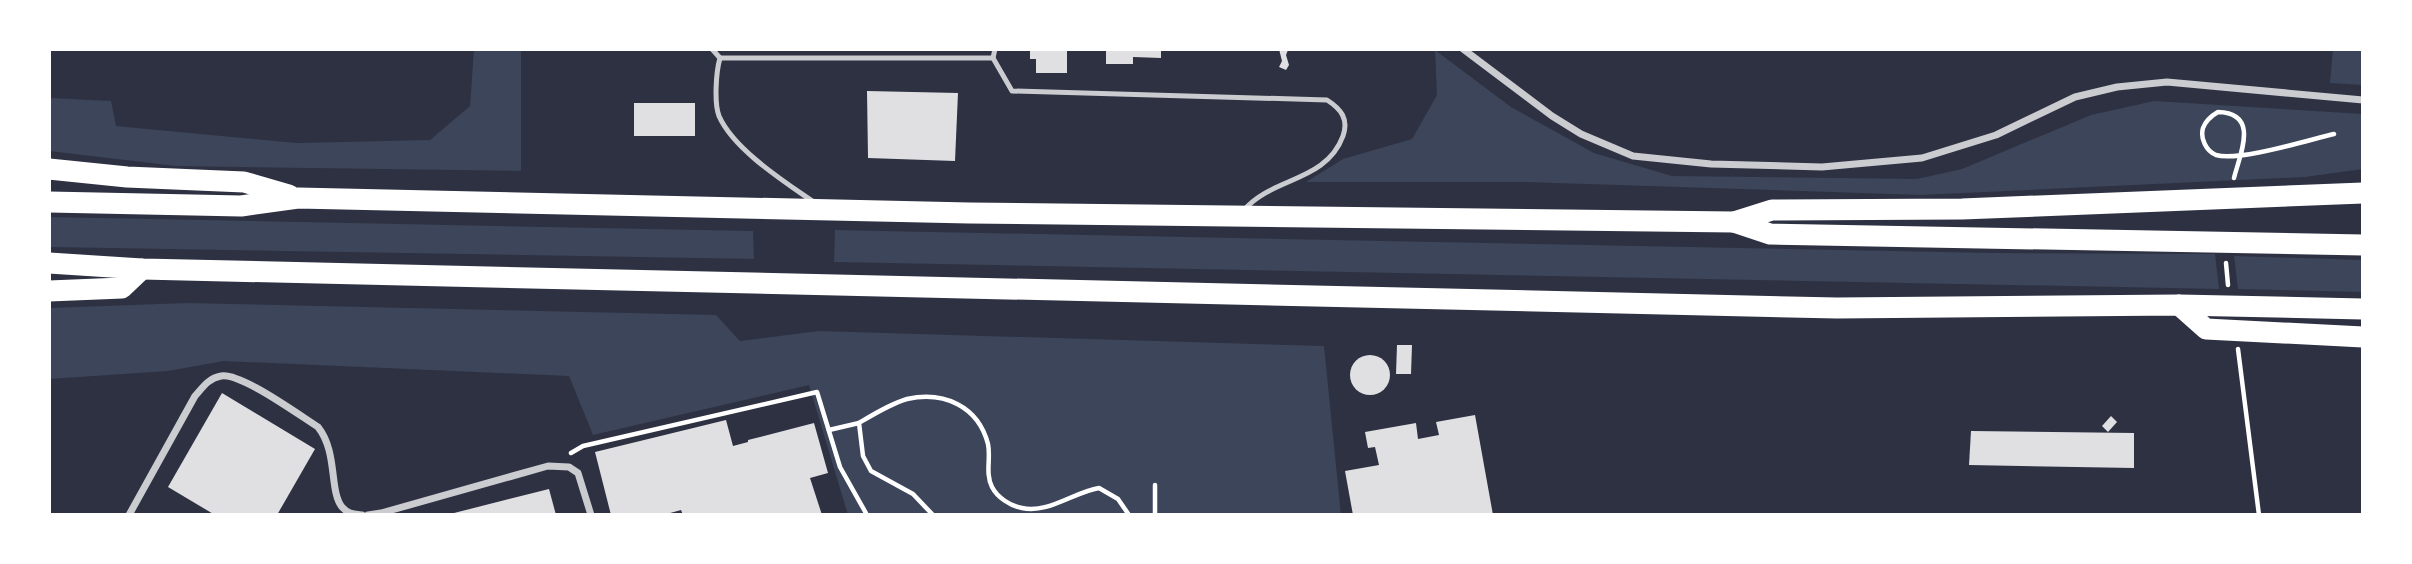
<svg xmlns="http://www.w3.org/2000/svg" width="2412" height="564" viewBox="0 0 2412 564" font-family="'Crimson Pro',serif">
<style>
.green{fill:#3c4559}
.building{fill:#e0e0e3}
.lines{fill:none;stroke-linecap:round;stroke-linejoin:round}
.path{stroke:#fff;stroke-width:4.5}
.service{stroke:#caccd0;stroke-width:5}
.minor{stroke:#caccd0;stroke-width:7}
.motorway{stroke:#fff;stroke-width:21}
</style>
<rect width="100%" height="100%" fill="#2d3142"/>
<g class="green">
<polygon points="474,49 521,49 521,171 176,166 49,151 50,98 111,101 116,126 297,143 430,140 470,106"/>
<polygon points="2333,49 2363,49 2363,85 2330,83"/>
<polygon points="1435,50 1511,107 1594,153 1672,176 1917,179 1962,169 2091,115 2154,101 2363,114 2363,169 2305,177 1921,195 1525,182 1306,182 1343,159 1412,139 1437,95"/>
<polygon points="49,217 753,231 754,259 49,247"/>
<polygon points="835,230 1995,253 2215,254 2219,289 834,262"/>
<polygon points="2234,256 2363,260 2363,292 2238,289"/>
<polygon points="187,303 716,315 740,341 819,331 1324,346 1341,515 848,515 809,385 593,435 569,376 224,361 168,371 49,379 49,308"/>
</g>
<g class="building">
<polygon points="1030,49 1067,49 1067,73 1036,73 1036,59 1030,59"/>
<polygon points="1106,49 1161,49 1161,58 1133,57 1133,64 1106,64"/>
<polygon points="1279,49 1288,50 1286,55 1289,65 1286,70 1279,67 1282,61"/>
<polygon points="867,91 958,93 955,161 868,158"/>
<rect x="634" y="103" width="61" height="33"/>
<polygon points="1397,345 1412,345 1411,374 1396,374"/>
<circle cx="1370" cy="375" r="20"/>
<polygon points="222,393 315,449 277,515 215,515 168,487"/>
<polygon points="1475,415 1493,515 1353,515 1345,471 1379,465 1375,447 1368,448 1365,432 1416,423 1418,439 1439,435 1436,422"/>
<polygon points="2111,416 2117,422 2108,432 2102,426"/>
<polygon points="726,420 733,446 748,442 748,440 814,423 828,473 810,478 822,515 683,515 681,510 663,515 611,515 595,452"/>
<polygon points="1971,431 2134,433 2134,468 1969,465"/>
<polygon points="549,489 556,515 450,515 450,514"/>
</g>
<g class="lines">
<g class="path">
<path d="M2234 178C2240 154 2260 113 2218 112 2211 116 2206 120 2203 128 2200 138 2206 151 2216 155 2238 162 2308 140 2334 134"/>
<polyline points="2226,263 2228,285"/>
<polyline points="2238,349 2259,515"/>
<polyline points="829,430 859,423"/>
<polyline points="571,453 583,446 817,392 840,467 867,515"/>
<polyline points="1155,485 1155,515"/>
<path d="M933 515 913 494 871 471 863 456 859 423C874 414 890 404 907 399 944 391 978 406 988 444 991 458 985 473 992 487 997 497 1010 506 1022 508 1048 514 1074 492 1099 488L1118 499 1129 515"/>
</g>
<g class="service">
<polyline points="712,49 720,58 993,58 995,49"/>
<path d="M720 58C716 72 714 103 719 116 734 150 785 182 815 203"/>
<path d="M993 58 1012 91 1327 100C1341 109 1349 119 1343 136 1326 182 1272 177 1244 210"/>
</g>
<g class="minor">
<polyline points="1463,49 1552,116 1581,134 1633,156 1711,164 1822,167 1922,158 1996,135 2075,97 2117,87 2167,82 2363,100"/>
<path d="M129 515 195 396C203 387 209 378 221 376 240 372 299 415 318 427 338 452 329 491 342 507 348 514 354 514 362 515"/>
<polyline points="368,515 381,513 548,466 569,467 578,473 591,515"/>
</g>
<g class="motorway">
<polyline points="49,169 127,177 244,182 289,195"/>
<polyline points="49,202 241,206 298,198 969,213 1734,222 1772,210 1962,209 2363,193"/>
<polyline points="1734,222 1770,234 2363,245"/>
<polyline points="49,263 142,269 1837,308 2179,305 2363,309"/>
<polyline points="49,291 122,288 142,269"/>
<polyline points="2179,305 2206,329 2363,337"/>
</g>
</g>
<rect width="2412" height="564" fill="none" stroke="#ffffff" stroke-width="102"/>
</svg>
